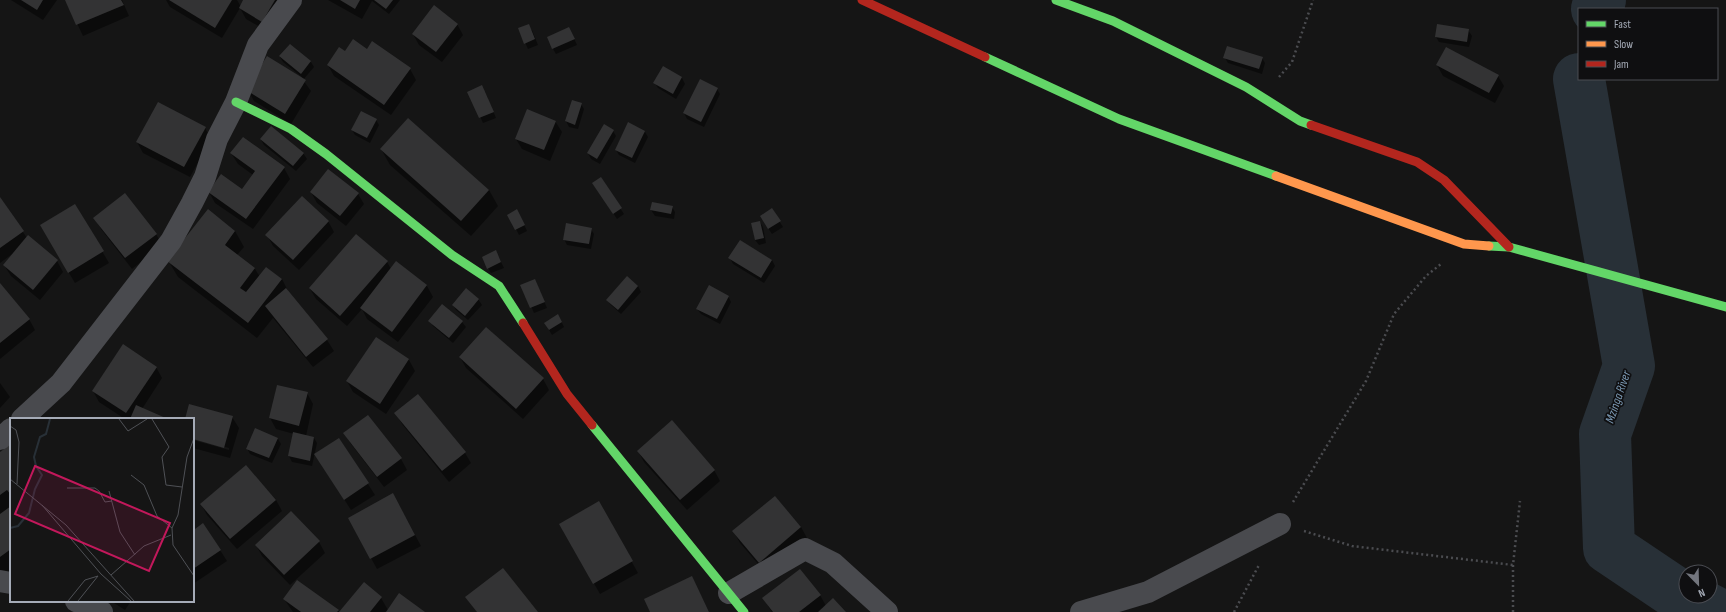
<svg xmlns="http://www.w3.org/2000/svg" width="1726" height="612" viewBox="0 0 1726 612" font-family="'Sofia Sans Condensed',sans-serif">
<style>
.shadow{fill:#0007}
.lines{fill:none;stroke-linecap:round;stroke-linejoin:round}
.river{stroke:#283037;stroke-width:52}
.building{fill:#333334}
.path{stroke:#4b4c50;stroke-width:2.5;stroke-dasharray:2 3;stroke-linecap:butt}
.street{stroke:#494a4e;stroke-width:22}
.fast{stroke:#63d668;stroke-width:9}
.slow{stroke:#ff974d;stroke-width:9}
.jam{stroke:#b3261e;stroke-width:9}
.labels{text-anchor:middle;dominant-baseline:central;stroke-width:3.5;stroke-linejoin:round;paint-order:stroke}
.water-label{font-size:13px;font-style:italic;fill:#7b99b3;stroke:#0f0f11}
.inset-river{fill:none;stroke:#283037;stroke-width:2}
.inset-road{fill:none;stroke:#4f5156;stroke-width:1}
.view{fill:#c2185b;fill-opacity:0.15;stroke:#c2185b;stroke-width:2}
.inset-edge{fill:none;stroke:#a5abb7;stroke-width:2}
</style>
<rect width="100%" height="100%" fill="#151515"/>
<g class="shadow">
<polygon points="11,0 57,0 43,20"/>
<polygon points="66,0 122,0 129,16 83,36"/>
<polygon points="166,0 237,0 241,7 245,0 287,0 269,32 246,19 240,8 222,38 170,7"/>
<polygon points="328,0 400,0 389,14 372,1 362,19"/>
<polygon points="457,24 463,35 442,62 419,45 413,34"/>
<polygon points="519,29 532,30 538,45 528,49"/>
<polygon points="1468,30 1472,36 1469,47 1439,42 1436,37"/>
<polygon points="572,34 577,45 556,54 553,49"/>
<polygon points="290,45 311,62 314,67 303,80 311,91 291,124 254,101 248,90 302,78 302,77 283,62 280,57"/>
<polygon points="367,50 410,69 416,80 391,115 334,76 328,65 345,52"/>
<polygon points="1225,58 1262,58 1265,63 1262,74 1228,63"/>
<polygon points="1437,65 1498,76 1504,86 1495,103 1443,76"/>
<polygon points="664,67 682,78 685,84 676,99 658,88 655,83"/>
<polygon points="700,80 717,89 720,94 704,127 687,119 684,113"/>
<polygon points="469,92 485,92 496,118 483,123"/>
<polygon points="581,104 584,109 578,129 569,127 566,121"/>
<polygon points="376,120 379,125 370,143 355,135 352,130"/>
<polygon points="555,121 562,132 550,161 522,149 516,139"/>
<polygon points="205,128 211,139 190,177 143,153 137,142"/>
<polygon points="613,131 616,136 600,164 591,159 588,153"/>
<polygon points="645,132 648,137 635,163 619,155 616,150"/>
<polygon points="261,140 303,153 307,159 296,171 264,145"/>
<polygon points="381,149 489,190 498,206 471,236 390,165"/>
<polygon points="231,153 284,168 290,179 253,229 215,203 209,192 242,190 253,175 238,164"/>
<polygon points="600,178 624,214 617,219 597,188"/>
<polygon points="311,192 358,194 364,204 346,226 317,203"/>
<polygon points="0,198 27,238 57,261 63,272 40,300 11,276 4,265 12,254 0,263"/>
<polygon points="75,205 109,263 75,283 41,226"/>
<polygon points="672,207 675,212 674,219 655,216 651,210"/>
<polygon points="772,210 783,227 772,234 764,222"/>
<polygon points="509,215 520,216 527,231 519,235"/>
<polygon points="95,218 156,234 162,245 132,269 101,229"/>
<polygon points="328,221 334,232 299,270 273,246 267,235"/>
<polygon points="760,222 763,227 766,243 759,245 755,240"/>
<polygon points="591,229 594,234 591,249 567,245 564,239"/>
<polygon points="235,231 244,247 237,255 255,269 260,277 282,279 290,295 327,340 334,351 313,367 273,318 257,338 178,277 169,262"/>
<polygon points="498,256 504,268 491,273 488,268"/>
<polygon points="730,258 772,260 775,266 764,283 733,264"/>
<polygon points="387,262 391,269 396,263 427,286 433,297 398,342 367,319 362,309 347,326 316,299 310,289"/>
<polygon points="535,280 547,308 534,313 522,285"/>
<polygon points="0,286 29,319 35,330 0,359"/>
<polygon points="638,286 641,292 621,314 611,305 607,300"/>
<polygon points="728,296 731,302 720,324 701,314 697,309"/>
<polygon points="478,299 482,305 468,320 456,310 453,305"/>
<polygon points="442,306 462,322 466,327 453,343 433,326 430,321"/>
<polygon points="558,315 564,327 552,335 545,323"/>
<polygon points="376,338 409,360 415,371 386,414 353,392 347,381"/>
<polygon points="460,357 543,379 549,390 523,419 466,368"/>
<polygon points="156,367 162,378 142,409 166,419 125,419 99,402 93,391"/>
<polygon points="0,383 10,397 0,408"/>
<polygon points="277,386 307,393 313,404 306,436 314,438 317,443 312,466 292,462 289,456 294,434 276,429 270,418"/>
<polygon points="396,413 465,453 471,463 449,482 402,424"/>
<polygon points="232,417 239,428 230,458 193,448 193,440 229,450 229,448 193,438 193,419 186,419"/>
<polygon points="345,434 401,459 407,470 384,487 351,444"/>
<polygon points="278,439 281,444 272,463 250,454 247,448"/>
<polygon points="339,439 375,495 351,510 322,465"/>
<polygon points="11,445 11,571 0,579 0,453"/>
<polygon points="638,451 714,470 720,481 687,510 644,462"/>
<polygon points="246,466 276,500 282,511 237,549 207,515 201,504"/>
<polygon points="775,497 801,527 807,538 766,573 740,543 734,532"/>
<polygon points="598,502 638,573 600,594 560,524"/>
<polygon points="399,505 421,546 377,569 371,558"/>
<polygon points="193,528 220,550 227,561 193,584"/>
<polygon points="319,542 325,553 290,585 262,556 256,545"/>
<polygon points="692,578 709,612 651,612"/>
<polygon points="820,595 826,606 845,612 772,612 763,598"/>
<polygon points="381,598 388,610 385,612 340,612"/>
<polygon points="284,599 338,610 339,612 293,612"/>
<polygon points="111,601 131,601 125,610"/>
</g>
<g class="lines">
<g class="river">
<polyline points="1597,9 1600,0"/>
<polyline points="1579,79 1629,366 1605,434 1609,548 1673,591 1714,612"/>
</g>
</g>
<g class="building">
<polygon points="21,0 43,0 37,10"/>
<polygon points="65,0 121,0 124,5 76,25"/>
<polygon points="169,0 232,0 215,28"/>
<polygon points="243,0 275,0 262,22 239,8"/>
<polygon points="340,0 360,0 355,9"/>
<polygon points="374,0 393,0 386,9"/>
<polygon points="434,5 458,24 436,52 412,34"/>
<polygon points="529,24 535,39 524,44 518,28"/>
<polygon points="1437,24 1469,29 1467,42 1435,37"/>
<polygon points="569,27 575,39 552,49 547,37"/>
<polygon points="353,39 367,49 372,41 411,68 384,105 327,65 339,47 345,51"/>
<polygon points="290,44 311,61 301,74 279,56"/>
<polygon points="1227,46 1263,57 1259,69 1223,58"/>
<polygon points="1446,47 1499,75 1489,93 1436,65"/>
<polygon points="267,56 306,80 285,114 246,90"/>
<polygon points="663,66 682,77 673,94 653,83"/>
<polygon points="700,79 718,88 701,122 683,113"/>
<polygon points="482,85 494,112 479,118 467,92"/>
<polygon points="572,100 582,103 575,125 565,121"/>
<polygon points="158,102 206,127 184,167 136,142"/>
<polygon points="527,109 556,121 544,150 515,139"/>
<polygon points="361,111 377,119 367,138 351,130"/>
<polygon points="408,118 489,190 461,221 380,149"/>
<polygon points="628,122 645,131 632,158 615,150"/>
<polygon points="604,124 614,130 597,159 587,153"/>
<polygon points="271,126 304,153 293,166 260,139"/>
<polygon points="243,137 285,167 246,219 208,192 221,174 242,189 255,171 230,153"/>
<polygon points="328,169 359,193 340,216 310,192"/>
<polygon points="601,177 622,208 613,214 592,183"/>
<polygon points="125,193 157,234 125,258 93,218"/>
<polygon points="302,196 329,221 293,260 265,235"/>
<polygon points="0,197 24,231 0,248"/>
<polygon points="652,202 673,206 671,214 650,210"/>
<polygon points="75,204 104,251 68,273 40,225"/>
<polygon points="772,208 781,221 768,229 760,216"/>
<polygon points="208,209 235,231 225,245 255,268 240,288 246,292 266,267 282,279 248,323 167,261"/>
<polygon points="517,209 525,225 515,230 507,215"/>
<polygon points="760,221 764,238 755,240 751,223"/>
<polygon points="566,223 592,228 589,244 563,240"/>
<polygon points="356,234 388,261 340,316 309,288"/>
<polygon points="28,235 58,260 33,290 3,265"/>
<polygon points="740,240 772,260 761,278 728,258"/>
<polygon points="496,250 501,262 487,269 482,257"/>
<polygon points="396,261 427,285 392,332 360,308"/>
<polygon points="627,276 638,286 618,310 606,300"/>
<polygon points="535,279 545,302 530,308 520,285"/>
<polygon points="0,283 30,319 0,343"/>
<polygon points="709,285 729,296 717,319 696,309"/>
<polygon points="286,288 328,339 306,357 265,306"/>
<polygon points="466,288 479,299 465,316 452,305"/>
<polygon points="442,304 463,321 449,338 428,321"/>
<polygon points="558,314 562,322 549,330 544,323"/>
<polygon points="486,327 544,378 516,409 459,357"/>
<polygon points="376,337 409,359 380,404 346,381"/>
<polygon points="123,344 157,367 126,413 92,391"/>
<polygon points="277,385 308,392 299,426 269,418"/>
<polygon points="418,394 466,452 442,471 394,413"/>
<polygon points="189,404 233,416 224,448 193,439 193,419 185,419"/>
<polygon points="136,405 168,419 130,419"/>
<polygon points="368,415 402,458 377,477 343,433"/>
<polygon points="672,420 715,470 680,500 637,451"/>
<polygon points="255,428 278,438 269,458 246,449"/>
<polygon points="293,432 314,437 310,461 288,456"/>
<polygon points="339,438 369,483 344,500 314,454"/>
<polygon points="11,444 11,495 7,490 0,495 0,452"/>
<polygon points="246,465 276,500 230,539 200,504"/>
<polygon points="393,493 415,535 370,559 348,518"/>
<polygon points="775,496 801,527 759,563 732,531"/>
<polygon points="599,501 633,561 593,584 559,524"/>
<polygon points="11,506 11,549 0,557 0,514"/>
<polygon points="291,511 320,541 284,575 255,545"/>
<polygon points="203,523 221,550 193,569 193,527 195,529"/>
<polygon points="503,568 538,612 477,612 465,597"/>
<polygon points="800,569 821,595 799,612 773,612 762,598"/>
<polygon points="692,576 709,612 650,612 644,599"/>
<polygon points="297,580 339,610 337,612 301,612 283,599"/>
<polygon points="364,582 382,597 370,612 339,612"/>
<polygon points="399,593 425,612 386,612"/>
<polygon points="833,598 846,612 818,612"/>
</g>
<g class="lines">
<g class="path">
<polyline points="1279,77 1292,62 1313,0"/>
<polyline points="1293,502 1366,381 1394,314 1426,276 1441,264"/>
<polyline points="1304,531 1352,546 1513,565"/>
<polyline points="1234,612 1259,565"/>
<polyline points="1513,612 1513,565 1520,501"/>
</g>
<g class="street">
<polyline points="22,419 61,383 171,241 192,203 205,177 217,139 236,102 258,45 291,0"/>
<polyline points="0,439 11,429"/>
<polyline points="0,581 11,583"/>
<polyline points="729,593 805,549 833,563 887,612"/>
<polyline points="76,601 102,612"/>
<polyline points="1081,612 1148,592 1280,524"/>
</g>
<g class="fast">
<polyline points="1056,0 1113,21 1246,87 1300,121 1311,125"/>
<polyline points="985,57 1119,119 1276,176"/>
<polyline points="236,102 291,129 326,154 452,255 499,286 523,323"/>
<polyline points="1489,246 1509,247 1726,307"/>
<polyline points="592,425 744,612"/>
</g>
<polyline class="slow" points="1276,176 1464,244 1489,246"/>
<g class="jam">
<polyline points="862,0 985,57"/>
<polyline points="1311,125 1417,162 1444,180 1509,247"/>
<polyline points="523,323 567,394 592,425"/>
</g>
</g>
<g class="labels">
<g class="water-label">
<text transform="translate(1618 397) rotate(-71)">Mzinga River</text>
</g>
</g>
<g transform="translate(10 418)">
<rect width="184" height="184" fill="#151515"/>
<path class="inset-river" d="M0 110 8 108 19 95 25 71 32 57 26 48 24 39 30 19 36 16 40 1"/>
<path class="inset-road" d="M109 1 118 13 137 1M142 1 159 29 152 39 156 67 172 69M0 8 6 12 9 24 7 66M121 57 134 67 147 98 162 110 163 127 184 158M0 61 56 107 124 183M57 70H85L89 73 95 84 102 83M99 73 110 114 125 137M32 87 91 156 121 183M162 110 168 97 177 39 184 20M101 157 134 128 161 117M58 183 75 162 88 158M68 183 88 158"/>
<path class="view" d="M25 48 160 105 139 153 5 96Z"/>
<rect width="184" height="184" class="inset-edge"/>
</g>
<rect x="1578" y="8" width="140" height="72" fill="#0f0f11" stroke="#4b4d53"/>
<rect x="1586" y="21" width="20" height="6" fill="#63d668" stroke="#4b4d53"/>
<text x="1614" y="28" font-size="12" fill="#a5abb7">Fast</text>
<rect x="1586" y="41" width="20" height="6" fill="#ff974d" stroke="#4b4d53"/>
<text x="1614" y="48" font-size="12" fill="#a5abb7">Slow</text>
<rect x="1586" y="61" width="20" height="6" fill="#b3261e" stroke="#4b4d53"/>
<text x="1614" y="68" font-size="12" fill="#a5abb7">Jam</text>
<g transform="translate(1698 584) rotate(157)"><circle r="19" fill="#0f0f11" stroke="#4b4d53"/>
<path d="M0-3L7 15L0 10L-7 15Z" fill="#73767e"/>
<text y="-6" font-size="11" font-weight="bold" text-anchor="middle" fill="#a5abb7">N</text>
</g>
</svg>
